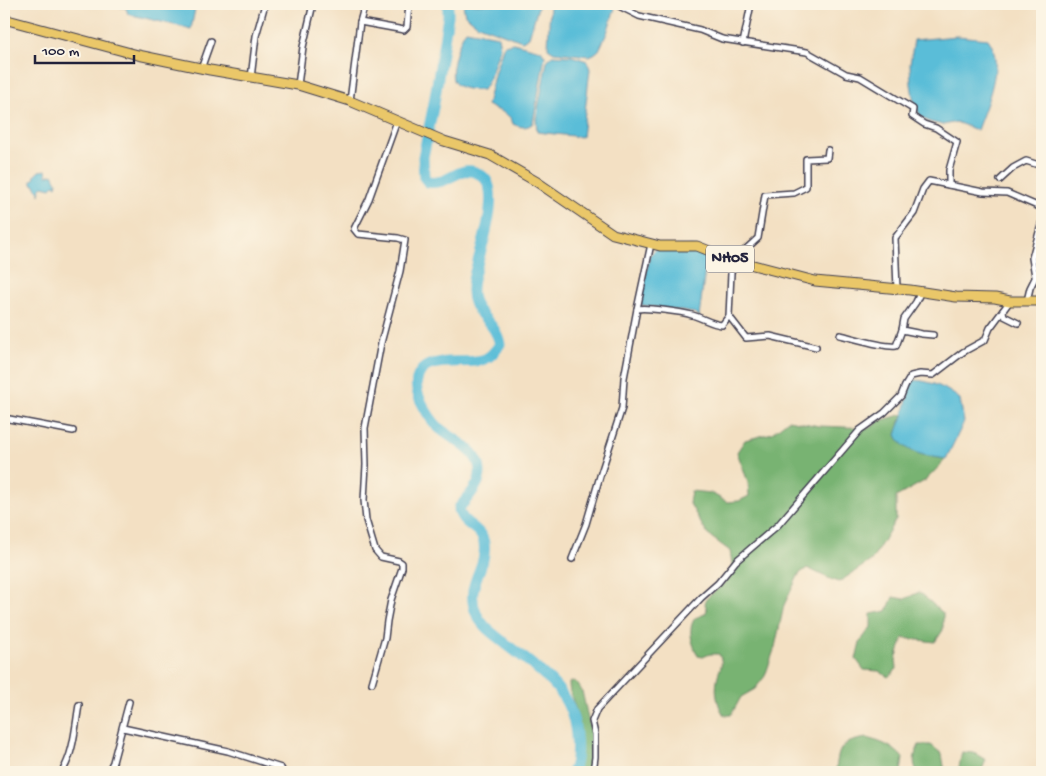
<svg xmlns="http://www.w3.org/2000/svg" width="1046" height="776" viewBox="0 0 1046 776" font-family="'Gochi Hand',sans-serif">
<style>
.forest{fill:#78b372;stroke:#4d6a56}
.water{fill:#5abdd8;stroke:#3e708a}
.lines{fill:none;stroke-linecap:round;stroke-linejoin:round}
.river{stroke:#5abdd8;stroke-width:11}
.minor-casing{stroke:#413e4f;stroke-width:8}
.primary-casing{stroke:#413e4f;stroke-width:11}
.minor{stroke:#fff;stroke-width:5}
.primary{stroke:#eac769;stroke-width:9}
.labels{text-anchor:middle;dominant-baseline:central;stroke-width:4;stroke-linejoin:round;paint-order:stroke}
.shield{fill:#fcf5e5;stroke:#63616e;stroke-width:1}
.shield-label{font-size:16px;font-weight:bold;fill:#22223b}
</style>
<rect width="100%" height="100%" fill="#fcf5e5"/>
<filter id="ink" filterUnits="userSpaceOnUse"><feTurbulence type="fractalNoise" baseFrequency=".02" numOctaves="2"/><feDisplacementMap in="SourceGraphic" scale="10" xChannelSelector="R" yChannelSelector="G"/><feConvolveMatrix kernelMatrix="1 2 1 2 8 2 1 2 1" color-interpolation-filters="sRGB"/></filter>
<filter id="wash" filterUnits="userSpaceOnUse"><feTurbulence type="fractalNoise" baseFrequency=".0096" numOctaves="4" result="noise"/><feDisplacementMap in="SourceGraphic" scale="20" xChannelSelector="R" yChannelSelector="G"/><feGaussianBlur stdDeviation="1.12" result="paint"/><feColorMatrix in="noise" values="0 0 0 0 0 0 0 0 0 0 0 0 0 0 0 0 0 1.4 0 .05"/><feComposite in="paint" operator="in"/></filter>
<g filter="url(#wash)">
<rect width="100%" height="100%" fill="#f3e0c3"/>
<g class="forest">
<path d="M904 414 899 424 929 456 946 459 926 480 896 497V519L872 560 839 582C833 581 814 571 807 568L799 574 784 605 775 647 765 676 755 689 741 697 731 715H724C717 705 715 692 717 680 718 670 725 665 719 654H710L703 657 698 656C692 643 687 630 695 618L705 614 707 610 705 604 706 599 724 583 733 570 730 551 707 534 689 502 691 491 711 493 727 502 739 501 749 496 748 482 737 452 745 440 772 433 788 420 819 426 870 428 879 421Z"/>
<polygon points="919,592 943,613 943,630 935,642 903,638 896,659 897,669 888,677 879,671 864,670 856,659 860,642 871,627 871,614 887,611 893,597 905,599"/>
<path d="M574 681 577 683 582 691 592 736 589 772H577C582 756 582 730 577 714 574 703 569 694 569 683Z"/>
<path d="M867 738C881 742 893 746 903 758L901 772H836C838 747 841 742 867 738Z"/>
<path d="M919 745H931L942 754 945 772H958L962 752 974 753 986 760 981 772H918C911 763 915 754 919 745Z"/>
</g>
<g class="water">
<polygon points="108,4 196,4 191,29 128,14 126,8"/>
<polygon points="463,4 539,4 529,37 522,41 478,25 465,15"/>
<polygon points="550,4 606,4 615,8 607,33 599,50 594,54 589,56 554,52 548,48"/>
<path d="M466 30 498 36 500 47 489 80 483 90C475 90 459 90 454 82 448 73 460 37 466 30Z"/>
<path d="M957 36 988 39C1006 62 986 105 977 130L956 122 943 125 930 122 921 117 914 103 911 84 910 64 914 40Z"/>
<path d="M513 43 541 50 545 56 533 123C527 129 519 127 513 124 511 112 496 111 487 105L495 71 504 45Z"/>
<polygon points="552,55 572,56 587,61 590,69 582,137 537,132 536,119 547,61"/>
<polygon points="46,170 47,176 53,174 57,182 56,186 54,185 51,188 43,186 40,189 40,195 35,185 32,184 32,181 35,177 35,175 39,171"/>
<polygon points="692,247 713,259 706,262 699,317 695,313 641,305 640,302 650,255 657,248"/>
<path d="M913 380C931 381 945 387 960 399L964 422 946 459C927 456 905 454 896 435 898 427 902 420 904 412 907 401 908 391 913 380Z"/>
</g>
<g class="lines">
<path class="river" d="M448 4V16L434 103 423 157 424 177 428 182C452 186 459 161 481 175 505 189 477 259 473 280 466 316 494 315 500 344 496 350 492 356 485 359 465 367 423 352 417 380 415 389 419 398 423 405 427 413 432 421 438 427 452 440 481 450 480 473 480 486 466 499 459 508 459 524 482 527 484 543 488 569 464 583 476 613 481 625 492 633 501 640 535 668 572 687 576 735 577 747 578 762 572 772"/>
</g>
</g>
<g filter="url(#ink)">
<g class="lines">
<g class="minor-casing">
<g id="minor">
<polyline points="615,4 639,16 700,30 722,39 807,52 846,74 860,77 913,109 912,116 924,124 936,128 957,142 949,170 949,185"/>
<polyline points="360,22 404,30 407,27 409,4"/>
<polyline points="743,43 751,4"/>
<polyline points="201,69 211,41"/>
<polyline points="251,78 256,36 265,4"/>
<polyline points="298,85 303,47 313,4"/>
<polyline points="350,101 360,22 365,4"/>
<polyline points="1000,180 1013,168 1026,161 1042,166"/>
<path d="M651 244 637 309C646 307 682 312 692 315 703 318 711 324 722 325L729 316 731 273 734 260 758 238 765 195 794 193 806 187V159L827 158 828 150"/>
<polyline points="1035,276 1032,258 1042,221"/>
<polyline points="897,289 895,238 914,213 923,189 929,181 983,192 1007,193 1042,208"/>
<polyline points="1027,301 1030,288 1042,264"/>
<polyline points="1003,311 1004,316 1018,323"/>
<polyline points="729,316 746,338 770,336 816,347"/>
<polyline points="902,330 922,334 933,335"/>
<path d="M840 335C854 338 884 348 896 346L902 330 904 319 916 302 921 291"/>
<polyline points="4,418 73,431"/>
<polyline points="572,559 586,524 600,476 622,408 624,378 637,309"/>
<polyline points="372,683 385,638 387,621 391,600 402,568 402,563 399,561 381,557 375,550 366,520 364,500 366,465 365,428 381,343 400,271 405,240 398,238 358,234 354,229 369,199 397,121"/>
<polyline points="123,728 228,751 281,768 283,772"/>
<path d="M62 772C74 752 75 728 79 705"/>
<polyline points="108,772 113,762 129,702"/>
<polyline points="593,772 595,757 595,734 592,721 597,709 701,598 718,583 736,561 778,525 860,430 884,413 901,396 905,386 911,376 920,374 933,375 963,352 985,340 990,328 1010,301"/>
</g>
</g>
<g class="primary-casing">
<polyline id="primary" points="4,19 138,55 210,70 298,85 350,101 444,141 490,155 537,182 613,234 660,246 697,246 730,259 815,281 910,290 956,297 995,298 1010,301 1042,301"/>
</g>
<use href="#minor" class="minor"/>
<use href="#primary" class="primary"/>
</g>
</g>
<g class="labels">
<rect class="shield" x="706" y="245.5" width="48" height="27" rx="4"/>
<g class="shield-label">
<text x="730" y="259">NH05</text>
</g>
</g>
<rect width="1046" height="776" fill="none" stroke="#fcf5e5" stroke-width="20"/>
<path d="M35 55v8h99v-8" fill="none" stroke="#22223b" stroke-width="2.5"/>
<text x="42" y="55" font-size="15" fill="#22223b" stroke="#fcf5e5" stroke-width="4" paint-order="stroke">100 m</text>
</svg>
